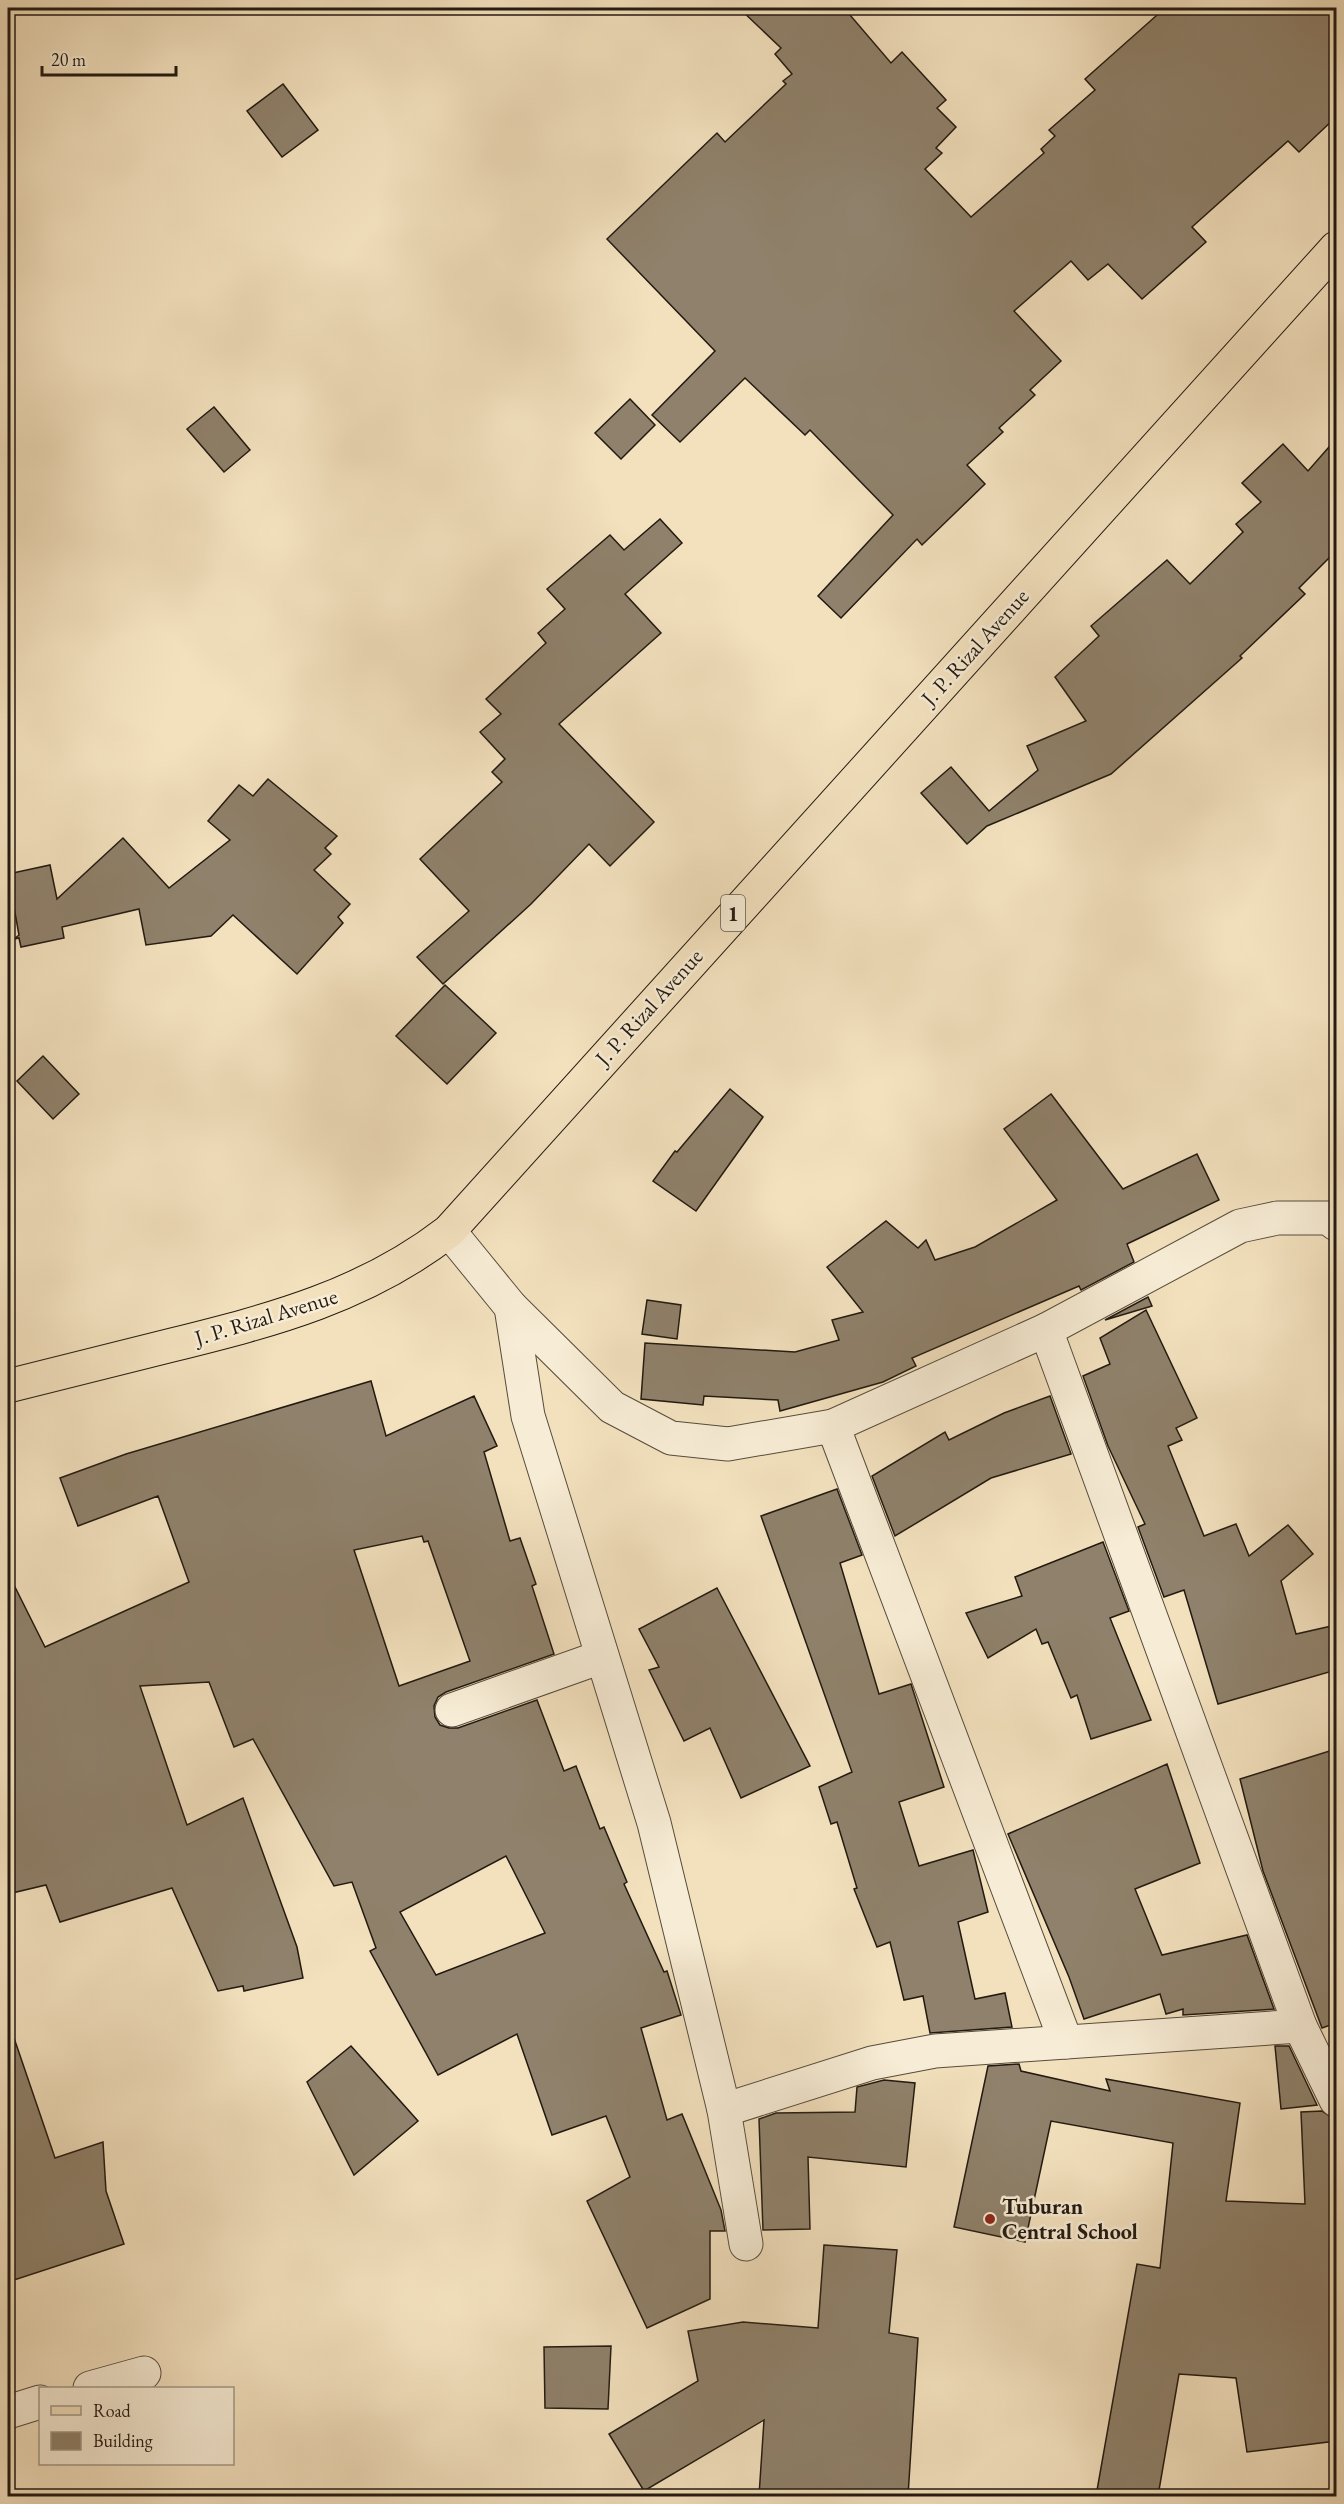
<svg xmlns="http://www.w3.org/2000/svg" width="1344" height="2504" viewBox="0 0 1344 2504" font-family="'EB Garamond',serif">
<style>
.building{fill:#8f816b;stroke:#221a11;stroke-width:1.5;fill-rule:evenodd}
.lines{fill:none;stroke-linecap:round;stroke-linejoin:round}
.minor-casing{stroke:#564c3c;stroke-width:35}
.tertiary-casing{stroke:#564c3c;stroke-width:35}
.primary-casing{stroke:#221a11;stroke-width:35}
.minor{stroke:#f7ecd5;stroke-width:33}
.tertiary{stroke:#f7ecd5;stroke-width:33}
.primary{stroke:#f3e1be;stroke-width:33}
.poi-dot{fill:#8f2418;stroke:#f7ecd5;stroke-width:2}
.labels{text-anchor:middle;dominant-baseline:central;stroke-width:5;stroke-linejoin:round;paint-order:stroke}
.shield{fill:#f7ecd5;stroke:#62594c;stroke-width:1.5}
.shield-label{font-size:21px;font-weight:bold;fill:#221a11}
.street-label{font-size:22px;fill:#221a11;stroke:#f7ecd5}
.poi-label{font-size:22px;font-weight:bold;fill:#221a11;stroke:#f7ecd5;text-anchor:start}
</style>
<rect width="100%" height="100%" fill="#f3e1be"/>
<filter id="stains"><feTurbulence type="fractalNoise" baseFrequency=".00333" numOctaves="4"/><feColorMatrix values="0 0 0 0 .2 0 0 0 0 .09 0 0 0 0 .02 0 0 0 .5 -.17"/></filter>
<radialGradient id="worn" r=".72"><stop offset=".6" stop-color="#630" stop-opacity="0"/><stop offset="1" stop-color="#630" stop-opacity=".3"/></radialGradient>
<g class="building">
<polygon points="739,8 844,8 891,63 902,52 946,100 937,108 956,127 936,148 942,153 925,169 971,217 1044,153 1041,149 1055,136 1049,130 1095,90 1085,79 1165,8 1336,8 1336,117 1299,152 1288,141 1192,227 1206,242 1142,299 1108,264 1088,280 1071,261 1014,311 1061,361 1030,390 1035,395 999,428 1003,432 967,465 985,484 922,545 917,539 841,618 818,596 893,515 810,430 805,435 745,378 680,442 652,415 715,351 607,239 717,133 725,142 786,84 783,81 792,74 775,54 781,48"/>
<polygon points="283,84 318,130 282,157 247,111"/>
<polygon points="630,399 655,425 621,459 595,433"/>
<polygon points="214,407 250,450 224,472 187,429"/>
<polygon points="1336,439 1336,551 1299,588 1305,594 1240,656 1242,658 1111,774 987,826 967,844 921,793 951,767 989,811 1038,770 1027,746 1086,721 1055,677 1099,636 1091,626 1167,560 1190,584 1243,532 1236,524 1261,502 1242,483 1283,444 1308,471"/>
<polygon points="660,519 682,543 625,594 661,633 559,724 654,822 610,866 589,844 531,904 443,984 417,957 469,911 420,859 502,782 492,772 505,759 480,732 501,714 486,699 546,643 538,633 565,609 547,589 610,535 624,550"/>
<polygon points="268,779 337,836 325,848 331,854 314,870 350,904 338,917 343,923 297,974 233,915 211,936 146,945 139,909 62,927 64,938 21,947 19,938 14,939 19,935 8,874 50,865 57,899 123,838 169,888 230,840 208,821 239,785 253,796"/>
<polygon points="445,985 496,1033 447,1084 396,1036"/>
<polygon points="43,1056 79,1094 53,1119 17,1081"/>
<polygon points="730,1089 763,1117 696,1211 653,1181 675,1151 677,1152"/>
<polygon points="1051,1094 1123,1189 1197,1154 1219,1200 1127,1244 1134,1262 1081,1290 1079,1286 912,1358 916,1366 883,1382 780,1411 778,1400 704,1396 703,1405 641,1399 645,1343 795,1352 839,1340 832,1320 863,1312 827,1267 886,1221 918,1248 926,1240 935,1260 975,1247 1057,1200 1004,1129"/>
<polygon points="1148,1297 1152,1306 1105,1320"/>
<polygon points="647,1300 681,1305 677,1339 642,1334"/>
<polygon points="1146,1310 1197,1418 1176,1428 1182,1440 1168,1446 1204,1536 1236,1524 1249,1556 1288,1525 1313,1554 1281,1581 1296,1634 1336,1625 1336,1670 1218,1704 1184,1590 1164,1597 1138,1527 1145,1524 1108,1446 1083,1376 1110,1364 1100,1338"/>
<path d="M371 1381 386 1436 474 1396 497 1446 484 1452 510 1541 520 1538 536 1584 532 1586 554 1654 446 1692 438 1697 434 1706 435 1717 440 1725 449 1728H458L537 1700 564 1771 576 1766 600 1829 604 1827 627 1882 624 1884 664 1972 667 1971 681 2015 641 2028 667 2120 682 2114 721 2210 725 2231H710V2299L647 2328 587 2201 630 2177 606 2116 552 2135 517 2034 438 2075 370 1951 376 1948 352 1882 334 1886 253 1739 234 1747 209 1682 140 1686 187 1825 243 1798 297 1947 303 1978 244 1991 243 1986 218 1991 172 1888 60 1922 46 1885 8 1894V1573L45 1647 189 1582 158 1496 78 1526 60 1478 126 1454ZM422 1536 424 1542 428 1541 470 1661 399 1686 354 1550ZM506 1856 545 1933 436 1975 400 1912Z"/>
<polygon points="1050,1396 1071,1454 991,1478 895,1536 872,1476 945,1432 949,1440 1004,1413"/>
<polygon points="837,1489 862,1555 840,1563 879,1694 911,1684 944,1787 899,1802 919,1866 973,1850 988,1912 958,1922 975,1999 1005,1993 1012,2027 930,2033 923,1996 904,2000 890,1942 877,1947 854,1889 857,1888 837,1822 831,1824 819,1787 852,1772 761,1516"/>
<polygon points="1103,1542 1129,1611 1110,1618 1151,1720 1091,1739 1077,1695 1071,1698 1048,1642 1042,1644 1036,1629 988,1658 966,1613 1022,1596 1015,1577"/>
<polygon points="717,1588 810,1766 741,1798 710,1728 684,1741 649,1670 659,1667 639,1629"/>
<polygon points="1336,1749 1336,2023 1322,2028 1263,1871 1240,1779"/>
<polygon points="1167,1764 1200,1863 1135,1889 1162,1955 1247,1935 1274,2009 1183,2015 1183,2009 1166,2014 1160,1994 1084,2019 1069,1977 1008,1834"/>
<polygon points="13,2035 55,2158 103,2142 106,2191 124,2244 8,2282 8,2036"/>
<polygon points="351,2046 418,2121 354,2175 307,2082"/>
<polygon points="1275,2046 1289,2046 1317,2105 1281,2109"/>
<polygon points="1019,2064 1021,2071 1110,2091 1106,2079 1240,2103 1226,2201 1305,2204 1301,2112 1322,2111 1335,2119 1336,2441 1247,2452 1236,2378 1179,2374 1158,2496 1096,2496 1137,2264 1160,2268 1173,2143 1051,2121 1025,2242 954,2227 988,2066"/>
<polygon points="884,2080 915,2083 906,2167 808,2157 810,2229 763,2230 759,2119 776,2113 855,2112 857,2087"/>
<polygon points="824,2245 897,2250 889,2333 918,2338 908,2496 759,2496 764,2420 644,2491 609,2434 698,2381 688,2331 743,2322 818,2328"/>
<polygon points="611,2346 608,2409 545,2408 544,2347"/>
</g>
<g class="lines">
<g class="minor-casing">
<g id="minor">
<polyline points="511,1307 528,1416 654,1823 724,2110 746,2244"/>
<polyline points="1046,1330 1300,2026 1336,2100"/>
<polyline points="833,1426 1066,2042"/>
<polyline points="452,1710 601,1657"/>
<polyline points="724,2110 872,2063 935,2051 1300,2026"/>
<polyline points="90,2388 144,2373"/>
<polyline points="8,2412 40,2402"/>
</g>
</g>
<g class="tertiary-casing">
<polyline id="tertiary" points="449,1231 511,1307 612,1407 671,1438 728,1444 833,1426 1046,1330 1240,1226 1277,1218 1328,1218 1336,1224"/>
</g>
<g class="primary-casing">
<path id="primary" d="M8 1386C62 1373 117 1359 172 1345 273 1320 365 1296 449 1231L1336 248"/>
</g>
<use href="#minor" class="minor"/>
<use href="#tertiary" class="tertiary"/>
<use href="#primary" class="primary"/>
</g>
<circle class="poi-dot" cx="990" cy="2219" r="6"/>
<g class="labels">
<rect class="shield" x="721" y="895" width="24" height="36" rx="4.5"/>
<g class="shield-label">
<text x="733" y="913">1</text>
</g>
<g class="street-label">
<text transform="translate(975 647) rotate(-48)">J. P. Rizal Avenue</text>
<text transform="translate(649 1007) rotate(-48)">J. P. Rizal Avenue</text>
<text transform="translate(266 1317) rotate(-17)">J. P. Rizal Avenue</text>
</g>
<g class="poi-label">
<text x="1002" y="2206">Tuburan<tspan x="1002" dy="25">Central School</tspan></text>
</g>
</g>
<rect width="1344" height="2504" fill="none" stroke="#f3e1be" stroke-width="30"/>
<rect x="9" y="9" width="1326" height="2486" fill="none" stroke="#221a11" stroke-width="3"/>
<rect x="15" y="15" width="1314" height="2474" fill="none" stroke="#221a11" stroke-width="1.5"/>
<rect x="39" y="2387" width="195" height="78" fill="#f7ecd5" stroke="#a29887" stroke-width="1.5"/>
<rect x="51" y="2406" width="30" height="9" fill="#f3e1be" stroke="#a29887" stroke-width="1.5"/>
<text x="93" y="2417" font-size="18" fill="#221a11">Road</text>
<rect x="51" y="2432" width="30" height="18" fill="#8f816b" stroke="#a29887" stroke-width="1.5"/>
<text x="93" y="2447" font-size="18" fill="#221a11">Building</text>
<path d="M42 66v9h134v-9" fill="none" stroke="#221a11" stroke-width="3"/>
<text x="51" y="66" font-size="18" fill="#221a11" stroke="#f7ecd5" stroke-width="4.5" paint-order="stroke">20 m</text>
<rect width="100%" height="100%" filter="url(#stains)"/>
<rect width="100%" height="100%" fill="url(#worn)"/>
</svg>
